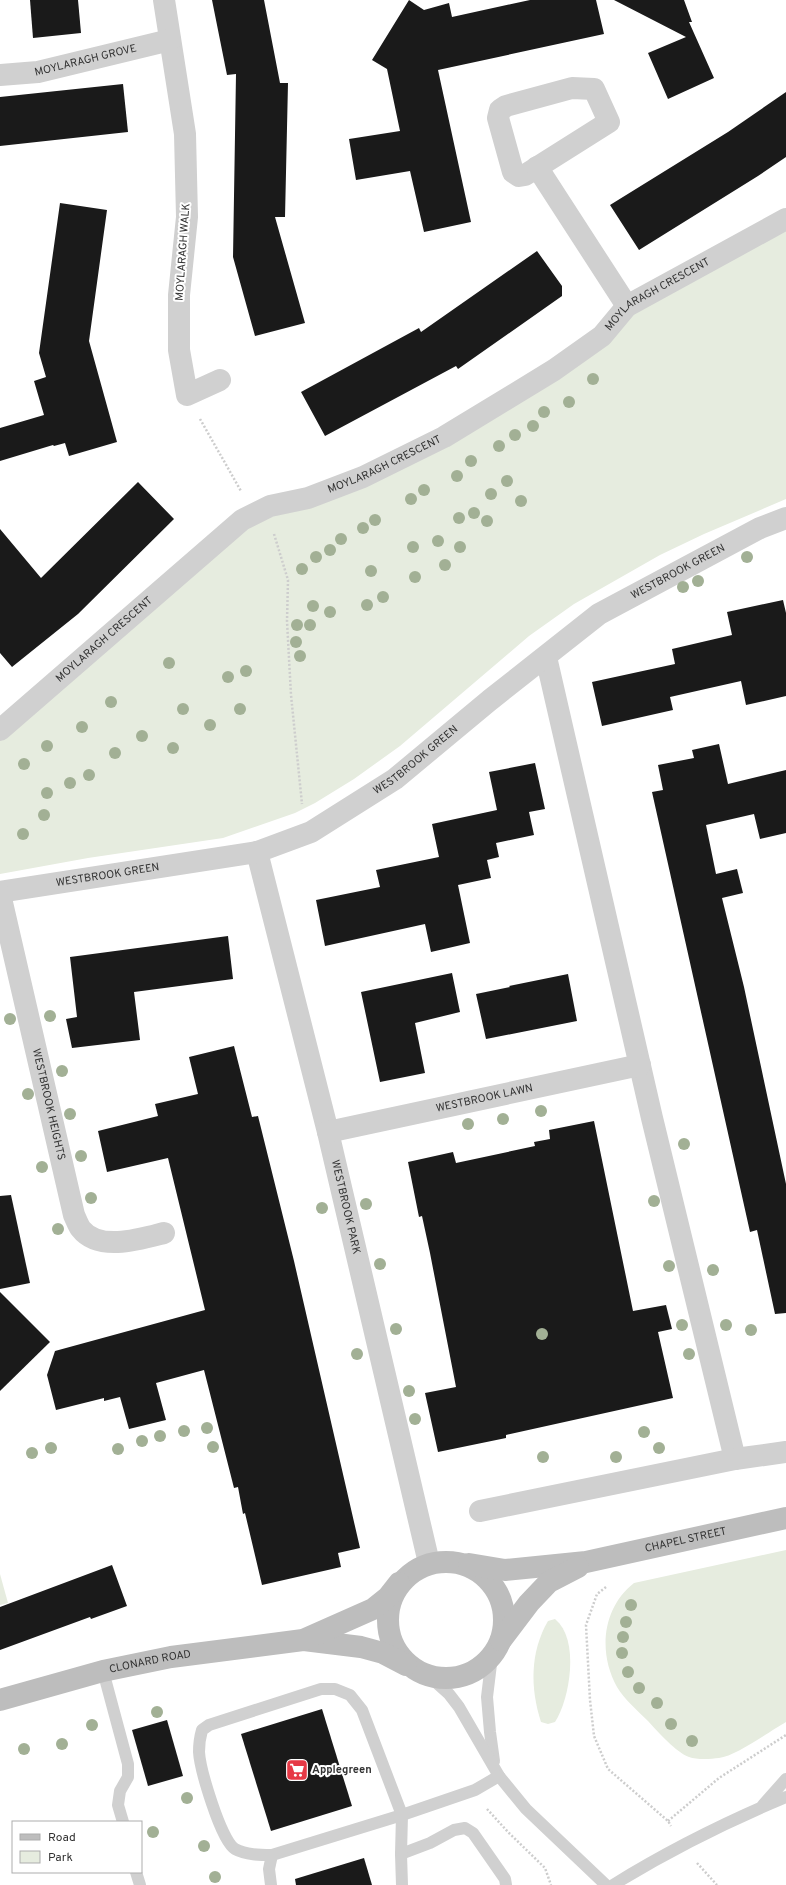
<svg xmlns="http://www.w3.org/2000/svg" width="786" height="1885" viewBox="0 0 786 1885" font-family="Overpass,sans-serif">
<style>
.green{fill:#e6ecdf}
.building{fill:#1a1a1a}
.lines{fill:none;stroke-linecap:round;stroke-linejoin:round}
.path{stroke:#cdcdcd;stroke-width:2.5;stroke-dasharray:2 2;stroke-linecap:butt}
.service{stroke:#d0d0d0;stroke-width:12}
.minor{stroke:#d0d0d0;stroke-width:22}
.secondary{stroke:#bdbdbd;stroke-width:22}
.tree{fill:#a2b095}
.labels{text-anchor:middle;dominant-baseline:central;stroke-width:4;stroke-linejoin:round;paint-order:stroke}
.street-label{font-size:11px;fill:#333;stroke:#fff}
.poi-label{font-size:11px;font-weight:bold;fill:#333;stroke:#fff;text-anchor:start}
</style>
<rect width="100%" height="100%" fill="#fff"/>
<g class="green">
<polygon points="786,219 786,499 704,534 660,555 574,604 529,636 400,746 354,779 315,803 295,813 223,838 88,858 0,874 0,730 242,520 444,437 627,306"/>
<path d="M786 1550V1722C770 1731 736 1756 719 1758 711 1759 697 1760 689 1757 677 1753 657 1731 648 1721 638 1711 624 1699 617 1687 598 1653 602 1608 634 1583Z"/>
<polygon points="0,1574 8,1603 0,1605"/>
<path d="M555 1619C580 1639 570 1699 555 1722L548 1724 541 1722C530 1688 530 1652 548 1621Z"/>
</g>
<g class="building">
<polygon points="30,0 78,0 81,33 33,38"/>
<polygon points="212,0 264,0 280,83 288,83 285,217 275,217 305,323 255,336 233,257 236,74 227,75"/>
<polygon points="409,0 424,10 449,3 452,17 530,0 596,0 604,34 438,70 471,222 424,232 410,171 356,180 349,139 400,131 387,69 372,60"/>
<polygon points="614,0 684,0 692,22 689,22 714,78 668,99 648,53 686,37"/>
<polygon points="123,84 128,132 0,146 0,97"/>
<polygon points="786,92 786,157 758,176 639,250 610,205 728,132"/>
<polygon points="60,203 107,210 89,341 117,442 69,456 65,443 54,446 53,445 0,461 0,428 44,415 34,381 46,377 39,353"/>
<polygon points="537,251 562,286 562,296 458,369 456,366 325,436 301,392 419,328 421,332"/>
<polygon points="138,482 174,519 78,614 12,667 0,653 0,529 41,578"/>
<polygon points="783,600 786,613 786,696 746,705 741,681 670,697 673,710 602,726 592,682 675,664 672,649 732,635 727,612"/>
<polygon points="719,744 728,784 786,770 786,833 760,839 754,814 706,825 716,874 737,869 743,893 722,898 744,987 786,1184 786,1313 775,1314 757,1230 750,1232 652,792 663,790 658,765 694,758 692,750"/>
<polygon points="535,763 545,809 529,812 534,835 496,843 499,857 487,860 491,878 458,885 470,943 431,952 425,924 325,946 316,900 380,887 376,870 439,857 432,824 497,810 489,772"/>
<polygon points="228,936 233,979 134,992 140,1040 72,1048 66,1019 77,1017 70,957"/>
<polygon points="452,973 460,1012 415,1023 425,1073 380,1082 361,992"/>
<polygon points="568,974 577,1021 486,1039 476,994 510,987 509,986"/>
<polygon points="234,1046 252,1117 258,1116 294,1261 360,1548 338,1553 341,1567 262,1585 245,1513 243,1514 238,1487 234,1488 204,1370 156,1383 166,1420 129,1429 120,1397 104,1401 104,1398 56,1410 47,1375 55,1351 205,1310 168,1158 107,1172 98,1131 158,1116 155,1104 198,1094 189,1057"/>
<polygon points="594,1121 633,1311 666,1305 672,1329 658,1332 673,1398 506,1435 506,1438 438,1452 425,1393 456,1387 430,1253 422,1216 419,1217 408,1162 453,1152 456,1163 535,1146 534,1142 550,1139 549,1130"/>
<polygon points="11,1195 30,1283 0,1289 0,1196"/>
<polygon points="0,1292 50,1342 0,1391"/>
<polygon points="112,1565 127,1606 91,1619 90,1617 0,1650 0,1607"/>
<polygon points="322,1709 352,1806 271,1831 241,1734"/>
<polygon points="167,1720 183,1776 148,1786 132,1730"/>
<polygon points="364,1858 372,1885 296,1885 295,1879"/>
</g>
<g class="lines">
<g class="path">
<polyline points="200,419 241,491"/>
<polyline points="274,534 288,580 287,621 291,695 302,804"/>
<polyline points="606,1587 597,1594 586,1625 590,1700 594,1736 608,1769 668,1821 671,1826"/>
<polyline points="487,1809 508,1832 545,1868 551,1885"/>
<polyline points="668,1821 719,1778 786,1735"/>
<polyline points="697,1863 717,1885"/>
</g>
<g class="service">
<polyline points="492,1656 487,1697 490,1732 494,1761"/>
<polyline points="103,1671 128,1764 128,1777 120,1791 118,1805 123,1822"/>
<polyline points="429,1676 449,1694 459,1707 499,1776 526,1809 606,1885"/>
<polyline points="763,1805 786,1779"/>
<polyline points="401,1854 430,1843 454,1830 465,1828 473,1833 505,1879 506,1885"/>
<polyline points="136,1872 140,1885"/>
<polyline points="271,1885 269,1869 272,1855"/>
<path d="M402 1885 401 1854 402 1815 362 1710 350 1695 335 1689H321L209 1725 202 1730C200 1737 199 1744 199 1752 200 1769 221 1841 235 1849 246 1855 260 1855 272 1855L402 1815 475 1790 499 1776"/>
<path d="M613 1885C668 1851 726 1822 786 1797"/>
</g>
<g class="minor">
<polyline points="164,0 185,134 187,217 179,295 179,350 187,395 220,380"/>
<path id="s1" d="M0 75 38 72 170 40"/>
<polygon points="572,88 594,89 609,122 525,175 519,176 513,172 498,118 500,110 506,106"/>
<polyline points="537,167 627,306"/>
<polyline points="546,657 652,1118 735,1459"/>
<path id="s2" d="M0 730 242 520 270 506 308 498 363 477 444 437 554 370 602 336 627 306 786 219"/>
<path id="s3" d="M257 852 328 1132 429 1563"/>
<path id="s4" d="M0 892 257 852 311 832 395 779 490 700 599 614 760 528 786 518"/>
<path id="s5" d="M0 894 74 1215C76 1219 78 1225 81 1229 99 1252 141 1239 164 1233"/>
<path id="s6" d="M328 1132 640 1065"/>
<polyline points="480,1511 735,1459 786,1452"/>
</g>
<g class="secondary">
<circle cx="446" cy="1620" r="58"/>
<path id="s7" d="M469 1564 505 1570 586 1562 786 1518"/>
<polyline points="304,1640 361,1647 383,1653 406,1665"/>
<polyline points="501,1640 529,1603 549,1582 578,1567"/>
<path id="s8" d="M0 1700 103 1671 171 1657 303 1640 373 1609 388 1597 399 1583"/>
</g>
</g>
<g class="tree">
<circle cx="593" cy="379" r="6"/>
<circle cx="569" cy="402" r="6"/>
<circle cx="544" cy="412" r="6"/>
<circle cx="533" cy="426" r="6"/>
<circle cx="515" cy="435" r="6"/>
<circle cx="499" cy="446" r="6"/>
<circle cx="471" cy="461" r="6"/>
<circle cx="457" cy="476" r="6"/>
<circle cx="507" cy="481" r="6"/>
<circle cx="424" cy="490" r="6"/>
<circle cx="491" cy="494" r="6"/>
<circle cx="411" cy="499" r="6"/>
<circle cx="521" cy="501" r="6"/>
<circle cx="474" cy="513" r="6"/>
<circle cx="459" cy="518" r="6"/>
<circle cx="375" cy="520" r="6"/>
<circle cx="487" cy="521" r="6"/>
<circle cx="363" cy="528" r="6"/>
<circle cx="341" cy="539" r="6"/>
<circle cx="438" cy="541" r="6"/>
<circle cx="413" cy="547" r="6"/>
<circle cx="460" cy="547" r="6"/>
<circle cx="330" cy="550" r="6"/>
<circle cx="316" cy="557" r="6"/>
<circle cx="747" cy="557" r="6"/>
<circle cx="445" cy="565" r="6"/>
<circle cx="302" cy="569" r="6"/>
<circle cx="371" cy="571" r="6"/>
<circle cx="415" cy="577" r="6"/>
<circle cx="698" cy="581" r="6"/>
<circle cx="683" cy="587" r="6"/>
<circle cx="383" cy="597" r="6"/>
<circle cx="367" cy="605" r="6"/>
<circle cx="313" cy="606" r="6"/>
<circle cx="330" cy="612" r="6"/>
<circle cx="297" cy="625" r="6"/>
<circle cx="310" cy="625" r="6"/>
<circle cx="296" cy="642" r="6"/>
<circle cx="300" cy="656" r="6"/>
<circle cx="169" cy="663" r="6"/>
<circle cx="246" cy="671" r="6"/>
<circle cx="228" cy="677" r="6"/>
<circle cx="111" cy="702" r="6"/>
<circle cx="183" cy="709" r="6"/>
<circle cx="240" cy="709" r="6"/>
<circle cx="210" cy="725" r="6"/>
<circle cx="82" cy="727" r="6"/>
<circle cx="142" cy="736" r="6"/>
<circle cx="47" cy="746" r="6"/>
<circle cx="173" cy="748" r="6"/>
<circle cx="115" cy="753" r="6"/>
<circle cx="24" cy="764" r="6"/>
<circle cx="89" cy="775" r="6"/>
<circle cx="70" cy="783" r="6"/>
<circle cx="47" cy="793" r="6"/>
<circle cx="44" cy="815" r="6"/>
<circle cx="23" cy="834" r="6"/>
<circle cx="50" cy="1016" r="6"/>
<circle cx="10" cy="1019" r="6"/>
<circle cx="62" cy="1071" r="6"/>
<circle cx="28" cy="1094" r="6"/>
<circle cx="541" cy="1111" r="6"/>
<circle cx="70" cy="1114" r="6"/>
<circle cx="503" cy="1119" r="6"/>
<circle cx="468" cy="1124" r="6"/>
<circle cx="684" cy="1144" r="6"/>
<circle cx="81" cy="1156" r="6"/>
<circle cx="42" cy="1167" r="6"/>
<circle cx="91" cy="1198" r="6"/>
<circle cx="654" cy="1201" r="6"/>
<circle cx="366" cy="1204" r="6"/>
<circle cx="322" cy="1208" r="6"/>
<circle cx="58" cy="1229" r="6"/>
<circle cx="380" cy="1264" r="6"/>
<circle cx="669" cy="1266" r="6"/>
<circle cx="713" cy="1270" r="6"/>
<circle cx="682" cy="1325" r="6"/>
<circle cx="726" cy="1325" r="6"/>
<circle cx="396" cy="1329" r="6"/>
<circle cx="751" cy="1330" r="6"/>
<circle cx="542" cy="1334" r="6"/>
<circle cx="357" cy="1354" r="6"/>
<circle cx="689" cy="1354" r="6"/>
<circle cx="409" cy="1391" r="6"/>
<circle cx="415" cy="1419" r="6"/>
<circle cx="207" cy="1428" r="6"/>
<circle cx="184" cy="1431" r="6"/>
<circle cx="644" cy="1432" r="6"/>
<circle cx="160" cy="1436" r="6"/>
<circle cx="142" cy="1441" r="6"/>
<circle cx="213" cy="1447" r="6"/>
<circle cx="51" cy="1448" r="6"/>
<circle cx="659" cy="1448" r="6"/>
<circle cx="118" cy="1449" r="6"/>
<circle cx="32" cy="1453" r="6"/>
<circle cx="543" cy="1457" r="6"/>
<circle cx="616" cy="1457" r="6"/>
<circle cx="631" cy="1605" r="6"/>
<circle cx="626" cy="1622" r="6"/>
<circle cx="623" cy="1637" r="6"/>
<circle cx="622" cy="1653" r="6"/>
<circle cx="628" cy="1672" r="6"/>
<circle cx="639" cy="1688" r="6"/>
<circle cx="657" cy="1703" r="6"/>
<circle cx="157" cy="1712" r="6"/>
<circle cx="671" cy="1724" r="6"/>
<circle cx="92" cy="1725" r="6"/>
<circle cx="692" cy="1741" r="6"/>
<circle cx="62" cy="1744" r="6"/>
<circle cx="24" cy="1749" r="6"/>
<circle cx="187" cy="1798" r="6"/>
<circle cx="153" cy="1832" r="6"/>
<circle cx="204" cy="1846" r="6"/>
<circle cx="215" cy="1877" r="6"/>
</g>
<defs>
<g id="supermarket-square" transform="scale(1.15)"><rect x="-9" y="-9" width="18" height="18" rx="4" fill="#e63946" stroke="#fff"/><path d="M-6-5.5h2.5l.6 2H6L4.5 2H-2.5L-4.4-4H-6ZM-1.5 3.2a1.3 1.3 0 1 0 .1 0ZM3 3.2a1.3 1.3 0 1 0 .1 0Z" fill="#fff"/></g>
</defs>
<g fill-rule="evenodd">
<use href="#supermarket-square" x="297" y="1770"/>
</g>
<g class="labels">
<g class="street-label">
<text stroke="none"><textPath href="#s1" startOffset="87">MOYLARAGH GROVE</textPath></text>
<text transform="translate(183 252) rotate(-86)">MOYLARAGH WALK</text>
<text stroke="none"><textPath href="#s2" startOffset="798">MOYLARAGH CRESCENT</textPath></text>
<text stroke="none"><textPath href="#s2" startOffset="474">MOYLARAGH CRESCENT</textPath></text>
<text stroke="none"><textPath href="#s4" startOffset="769">WESTBROOK GREEN</textPath></text>
<text stroke="none"><textPath href="#s2" startOffset="138">MOYLARAGH CRESCENT</textPath></text>
<text stroke="none"><textPath href="#s4" startOffset="445">WESTBROOK GREEN</textPath></text>
<text stroke="none"><textPath href="#s4" startOffset="109">WESTBROOK GREEN</textPath></text>
<text stroke="none"><textPath href="#s6" startOffset="160">WESTBROOK LAWN</textPath></text>
<text stroke="none"><textPath href="#s5" startOffset="216">WESTBROOK HEIGHTS</textPath></text>
<text stroke="none"><textPath href="#s3" startOffset="366">WESTBROOK PARK</textPath></text>
<text stroke="none"><textPath href="#s7" startOffset="220">CHAPEL STREET</textPath></text>
<text stroke="none"><textPath href="#s8" startOffset="155">CLONARD ROAD</textPath></text>
</g>
<g class="poi-label">
<text x="312" y="1770">Applegreen</text>
</g>
</g>
<rect x="12" y="1821" width="130" height="52" fill="#ffffff" stroke="#adadad"/>
<rect x="20" y="1834" width="20" height="6" fill="#bdbdbd" stroke="#adadad"/>
<text x="48" y="1841" font-size="12" fill="#333333">Road</text>
<rect x="20" y="1851" width="20" height="12" fill="#e6ecdf" stroke="#adadad"/>
<text x="48" y="1861" font-size="12" fill="#333333">Park</text>
</svg>
